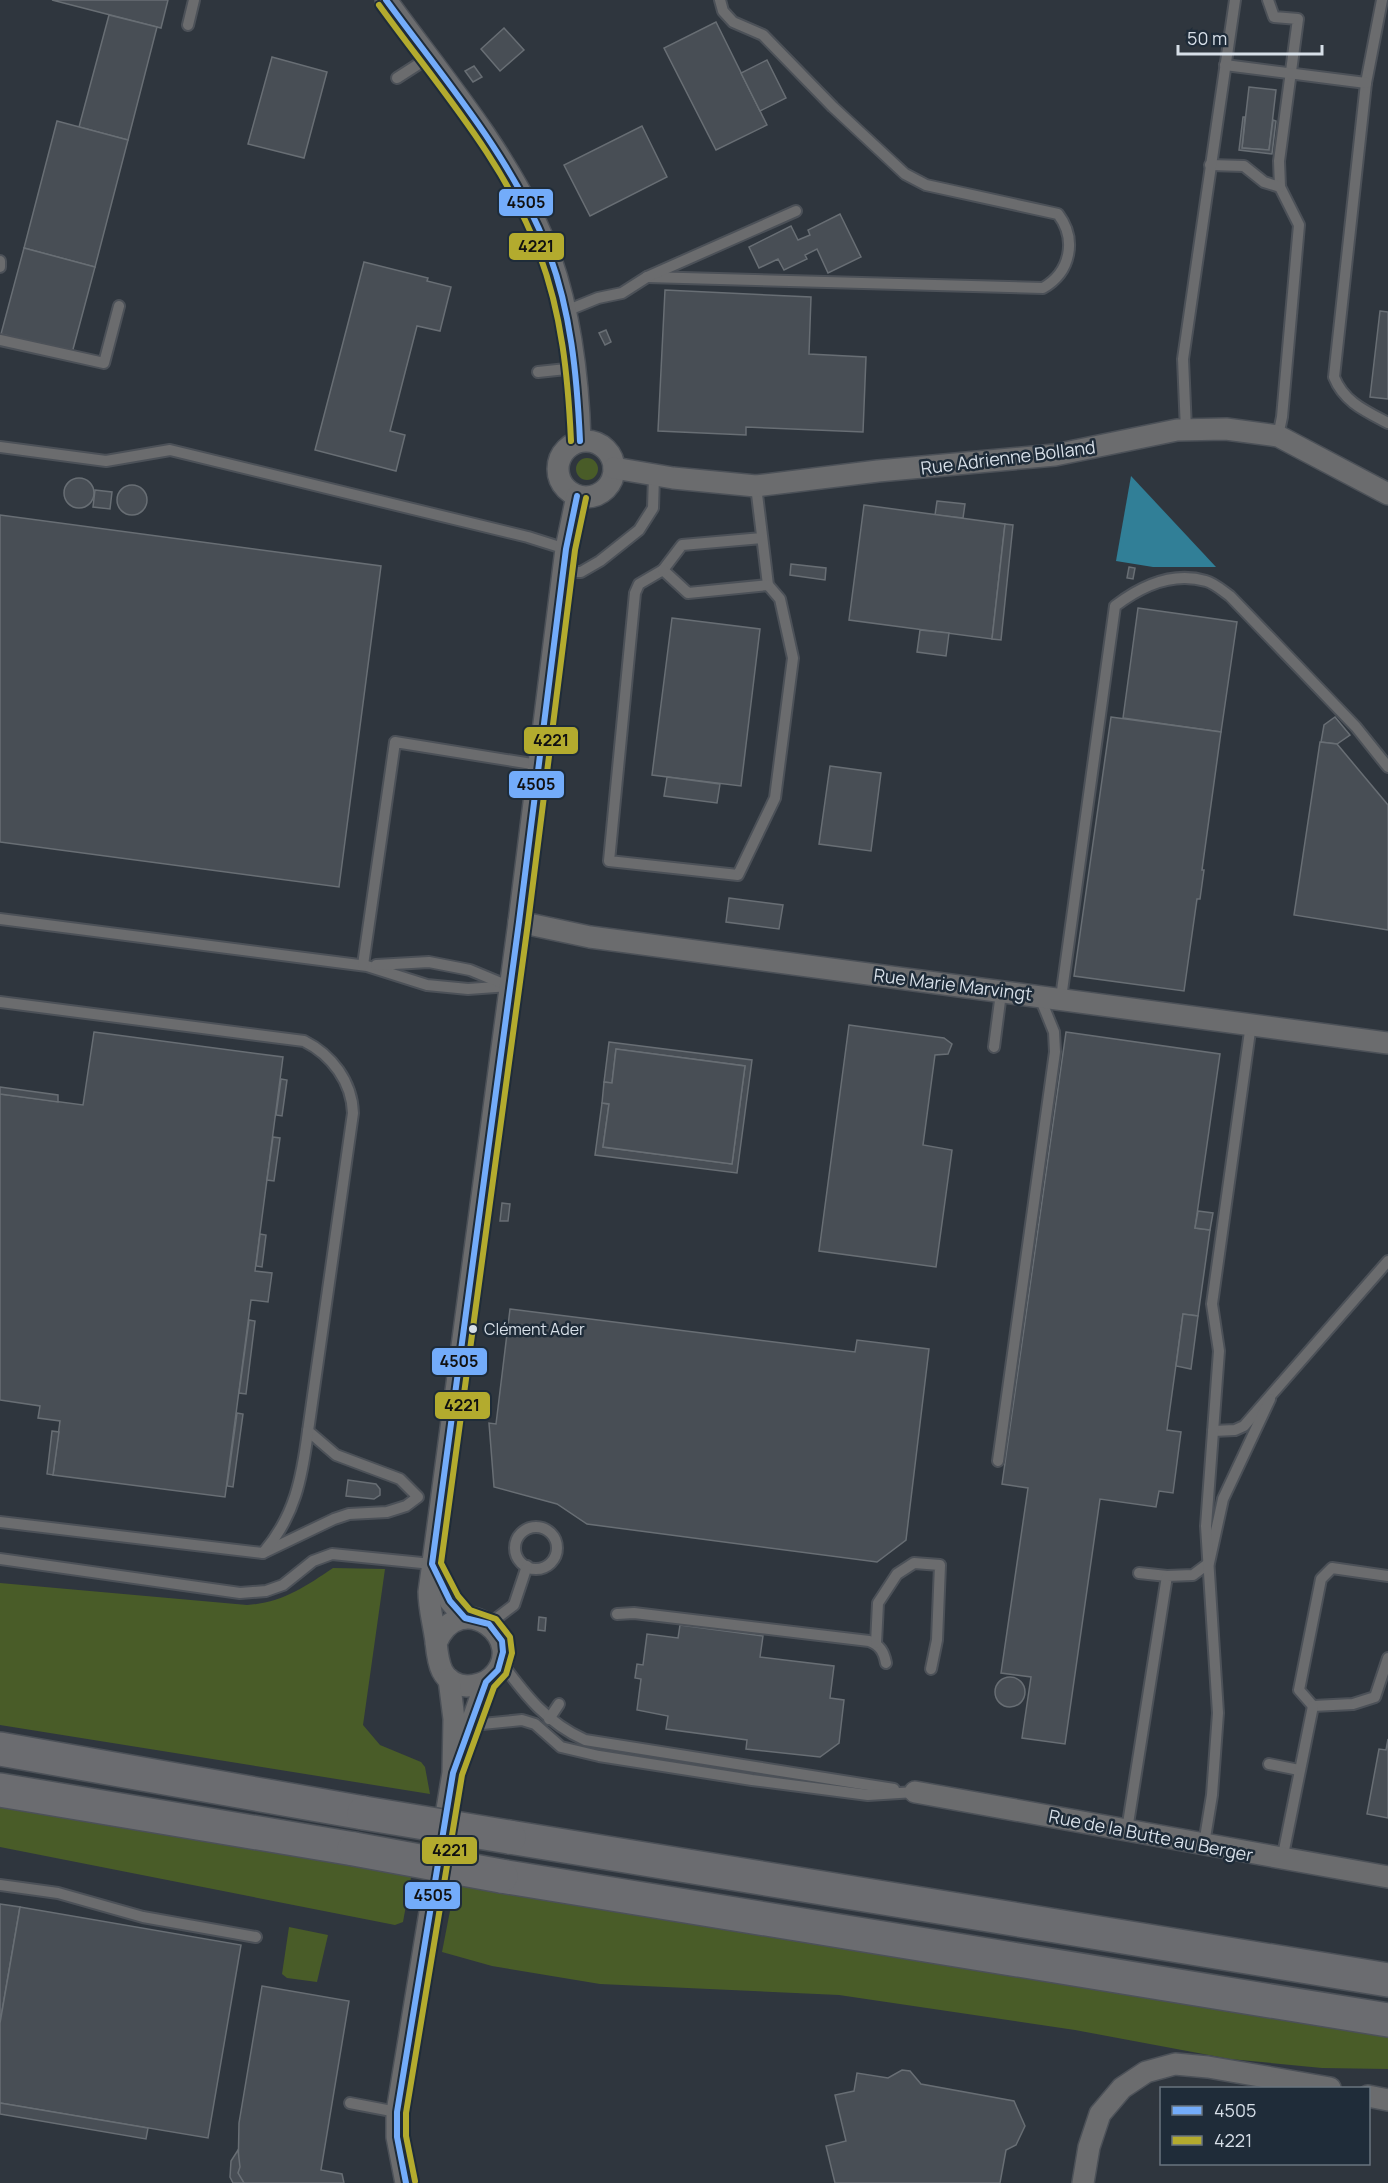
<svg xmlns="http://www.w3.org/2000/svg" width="1388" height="2183" viewBox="0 0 1388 2183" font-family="Manrope,sans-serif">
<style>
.green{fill:#495c28}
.water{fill:#317f97}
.building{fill:#484e55;stroke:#686e74;stroke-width:1.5}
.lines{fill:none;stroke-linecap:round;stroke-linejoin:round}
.lane-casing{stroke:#4c5158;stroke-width:14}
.street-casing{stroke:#4c5158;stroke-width:24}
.primary-casing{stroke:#4c5158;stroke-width:36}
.lane{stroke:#6b6c6e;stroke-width:10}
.street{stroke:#6b6c6e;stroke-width:21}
.primary{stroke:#6b6c70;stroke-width:33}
.primary-bridge-casing{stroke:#4c5158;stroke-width:36;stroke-linecap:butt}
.primary-bridge{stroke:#6b6c70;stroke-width:33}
.bus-1-casing{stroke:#1f2c39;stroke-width:10}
.bus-2-casing{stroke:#1f2c39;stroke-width:10}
.bus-1{stroke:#73acfa;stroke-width:6}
.bus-2{stroke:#b3ab2e;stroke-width:6}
.bus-dot{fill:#d7dfe8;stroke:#1f2c39;stroke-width:2}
.labels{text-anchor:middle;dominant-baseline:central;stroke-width:5;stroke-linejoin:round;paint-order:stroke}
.bus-label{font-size:16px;fill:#d7dfe8;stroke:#1f2c39;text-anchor:start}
.street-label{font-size:18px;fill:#d7dfe8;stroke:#1f2c39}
.line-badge{stroke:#1f2c39;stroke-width:2}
.pale-badge-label{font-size:16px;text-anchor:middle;font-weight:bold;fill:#111}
</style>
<rect width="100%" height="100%" fill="#2f363e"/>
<g class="green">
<circle cx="587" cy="469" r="11"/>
<path d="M333 1568 385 1569 363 1725 380 1745 421 1762 425 1767 430 1794 0 1725V1583L247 1605C281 1603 305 1587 333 1568Z"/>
<polygon points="0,1806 412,1872 403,1922 395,1925 0,1847"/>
<polygon points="456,1880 1388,2035 1388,2069 1322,2068 1230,2059 1075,2030 839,1995 600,1984 492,1966 442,1952"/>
<polygon points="289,1927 328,1935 317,1982 287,1978 282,1974"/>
</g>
<polygon class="water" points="1131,476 1216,567 1153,567 1116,561"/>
<g class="building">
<polygon points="52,0 168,0 161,28"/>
<polygon points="109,15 157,27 128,140 79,127"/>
<polygon points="716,22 767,125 716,150 664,48"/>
<polygon points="504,28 524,50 500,71 481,49"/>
<polygon points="272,57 327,72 304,158 248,144"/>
<polygon points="767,60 786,98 760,111 741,73"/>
<polygon points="474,66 482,77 473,82 465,71"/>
<polygon points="1249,87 1276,90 1269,150 1242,148"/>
<polygon points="1243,117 1245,117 1242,148 1269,150 1273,120 1276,121 1272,154 1239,150"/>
<polygon points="57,121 128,140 95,267 24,248"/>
<polygon points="642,126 667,177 590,216 564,165"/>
<polygon points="840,214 861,257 828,273 817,249 805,255 807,259 784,270 778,259 759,268 749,247 791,226 798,240 810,235 808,230"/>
<polygon points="24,248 95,267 72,353 1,334"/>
<polygon points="364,262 428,278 427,281 451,287 440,331 417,326 390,431 405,435 396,471 315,450"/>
<polygon points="665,290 811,297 809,354 866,357 863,432 746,427 746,435 658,431"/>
<polygon points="1380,311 1388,312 1388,399 1370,397"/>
<polygon points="606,330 611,342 605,345 599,333"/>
<circle cx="79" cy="493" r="15"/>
<circle cx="132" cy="500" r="15"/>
<polygon points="95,490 112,492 110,509 93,507"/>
<polygon points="937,501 965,504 963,518 935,515"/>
<polygon points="864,505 1005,524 992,639 849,620"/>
<polygon points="0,515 381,566 339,887 0,842"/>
<polygon points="1005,524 1013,525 1001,640 992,639"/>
<polygon points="791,564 826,568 825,580 790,575"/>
<polygon points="1129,567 1135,568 1133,579 1127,578"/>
<polygon points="1138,608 1237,622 1221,732 1123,718"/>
<polygon points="672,618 760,629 741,786 652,775"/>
<polygon points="920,630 949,633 946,656 917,652"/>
<polygon points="1111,717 1221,732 1202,870 1204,870 1200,899 1197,899 1184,991 1074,976"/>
<polygon points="1335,717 1350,735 1337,744 1321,742 1324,725"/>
<polygon points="1320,742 1337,744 1388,805 1388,930 1294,915"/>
<polygon points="830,766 881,773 871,851 819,844"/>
<polygon points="667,777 720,784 717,803 664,796"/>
<polygon points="729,898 783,905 779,929 726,922"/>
<polygon points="849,1025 944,1038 952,1044 948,1054 935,1055 923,1145 952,1150 936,1267 819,1251"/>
<polygon points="94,1032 283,1057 255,1271 272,1273 268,1302 251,1300 225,1497 53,1475 60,1421 38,1418 40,1406 0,1400 0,1094 83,1105"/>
<polygon points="1066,1032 1220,1054 1195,1228 1210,1230 1198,1316 1183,1314 1167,1430 1181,1432 1173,1493 1159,1491 1156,1507 1100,1499 1065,1744 1022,1738 1031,1677 1001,1673 1028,1488 1002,1484"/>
<polygon points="609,1042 752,1060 737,1173 595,1155 602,1103 609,1104 603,1147 732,1164 745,1066 616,1049 612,1083 604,1082"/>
<polygon points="616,1049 745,1066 732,1164 603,1147 609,1104 602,1103 604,1082 612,1083"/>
<polygon points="281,1079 287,1080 282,1116 276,1115"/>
<polygon points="0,1087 58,1095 58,1102 0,1094"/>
<polygon points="273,1137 280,1138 274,1181 267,1180"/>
<polygon points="502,1203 510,1204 508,1221 500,1221"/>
<polygon points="1198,1211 1213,1213 1210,1230 1195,1228"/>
<polygon points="260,1234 266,1235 262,1267 256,1266"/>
<polygon points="510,1309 855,1352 857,1340 929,1349 906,1540 877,1562 587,1524 557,1504 494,1487 489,1423 496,1424"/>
<polygon points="1183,1314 1198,1316 1191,1369 1176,1366"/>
<polygon points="249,1320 255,1321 246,1394 239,1393"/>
<polygon points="237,1413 243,1414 233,1487 227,1486"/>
<polygon points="52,1431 59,1432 53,1475 47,1474"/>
<polygon points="348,1480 376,1484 380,1489 380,1495 374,1499 346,1496"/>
<polygon points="539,1617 546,1618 545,1631 538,1630"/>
<polygon points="680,1625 763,1636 760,1657 834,1666 830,1698 844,1700 839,1743 820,1757 746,1749 747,1740 666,1729 668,1716 637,1710 641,1679 635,1678 637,1664 643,1665 647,1634 678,1638"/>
<circle cx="1010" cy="1692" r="15"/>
<polygon points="1388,1739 1388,1818 1367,1814 1379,1749 1386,1750"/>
<polygon points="0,1904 20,1907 0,2023"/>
<polygon points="20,1907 241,1945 208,2138 0,2103 0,2023"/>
<polygon points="262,1986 349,2001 321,2170 342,2174 344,2183 244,2183 238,2175 239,2123"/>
<polygon points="902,2070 910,2071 921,2084 1014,2101 1025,2126 1016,2145 1006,2150 1000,2183 835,2183 826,2146 846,2141 835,2095 854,2091 857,2073 888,2078"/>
<polygon points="0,2103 148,2128 146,2139 0,2114"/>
<polygon points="238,2150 240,2167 238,2173 244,2183 233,2183 230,2177 231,2161"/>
</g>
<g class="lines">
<g class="lane-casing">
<g id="lane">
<polyline points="1268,0 1274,17 1298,19 1279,161 1280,187 1299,225 1282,417 1278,436"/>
<path d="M1382 0 1366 83 1334 377C1344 402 1365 411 1388 423"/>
<polyline points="188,25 194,0"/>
<polyline points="1225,65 1366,83"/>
<polyline points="397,78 428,58"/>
<polyline points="1210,165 1244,166 1264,182 1280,187"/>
<polyline points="0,261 0,267"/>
<path d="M647 277 1043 288C1071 272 1077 239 1058 214L926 185 905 174 833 107 763 35 733 22 723 11 720 0"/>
<polyline points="566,311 598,298 622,293 647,277 796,211"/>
<polyline points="0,340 104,363 119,306"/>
<polyline points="538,372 576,368"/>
<polyline points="1186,430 1183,359 1235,0"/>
<polyline points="0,447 106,461 170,450 528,537 566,549"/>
<polyline points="756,486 768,585 780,599 793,658 775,798 738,875 609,861 635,593 639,584 663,570 682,545 762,538"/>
<polyline points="663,570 688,593 768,585"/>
<polyline points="564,572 581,572 600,561 639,530 653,508 654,476"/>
<polyline points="0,919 367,966 427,985 468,989 510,986"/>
<polyline points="363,965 395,742 538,765"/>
<polyline points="376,965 429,962 470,970 506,985"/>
<path d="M1061 998 1115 606C1141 586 1172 571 1206 581 1214 583 1223 591 1230 596L1356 727 1388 767"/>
<path d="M0 1002 304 1041C332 1055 352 1082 353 1113L308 1431 336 1455 400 1479 418 1497 406 1506 387 1512 349 1514 334 1519 263 1553 0 1522"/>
<polyline points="994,1047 1001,993"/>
<polyline points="1213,1431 1235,1430 1244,1426 1388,1261"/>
<polyline points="998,1461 1055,1052 1054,1032 1039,995"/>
<circle cx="536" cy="1548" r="21"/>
<path d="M263 1553C295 1516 302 1478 308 1431"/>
<polyline points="0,1559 240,1593 266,1591 283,1585 313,1561 332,1554 432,1564"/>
<polyline points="1139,1573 1167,1576"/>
<path d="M617 1614 634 1613 869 1641C880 1645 884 1652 886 1663"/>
<polyline points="489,1624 514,1605 527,1566"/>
<polyline points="876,1643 878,1603 897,1574 914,1563 940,1565 937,1640 931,1669"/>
<path d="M501 1662C525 1695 547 1723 585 1740L894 1789"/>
<polyline points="1313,1706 1299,1690 1321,1579 1332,1568 1388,1576"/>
<polyline points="1313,1706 1353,1704 1375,1697 1388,1658"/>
<polyline points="549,1719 559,1704"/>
<polyline points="472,1725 522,1720 535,1724 561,1747 599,1756 752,1780 868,1795 915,1792"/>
<polyline points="1269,1764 1299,1770"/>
<polyline points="1127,1830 1167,1576 1193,1575 1209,1563 1223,1499 1270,1399"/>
<polyline points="1204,1844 1212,1795 1218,1713 1206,1526 1219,1351 1212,1304 1251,1024"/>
<polyline points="1282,1860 1313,1706"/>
<polyline points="0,1885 58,1893 143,1917 256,1937"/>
<polyline points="350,2103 397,2112"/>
</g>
</g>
<g class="street-casing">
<g id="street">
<path d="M386 0C438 72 498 142 536 223 568 290 578 367 580 441"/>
<circle cx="586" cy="469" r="28"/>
<polyline points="614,468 673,478 756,486 878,471 1055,455 1177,430 1226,429 1278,436 1388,494"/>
<polyline points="519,922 590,937 1388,1043"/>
<polyline points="432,1564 450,1601 465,1618"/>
<path d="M436 1643C461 1585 530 1641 492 1677 486 1683 475 1686 467 1686 440 1684 438 1662 436 1642 434 1625 429 1609 429 1592L519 922 566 549 577 496"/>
<polyline points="459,1759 486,1682"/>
<polyline points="915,1792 1388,1877"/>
<polyline points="1368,2096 1388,2100"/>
<polyline points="406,2183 397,2137 397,2112 453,1773 454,1719 449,1679"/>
<polyline points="1083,2183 1089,2147 1100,2114 1122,2088 1146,2072 1175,2064 1208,2067 1330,2088"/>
</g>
</g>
<g class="primary-casing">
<g id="primary">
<polyline points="0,1749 364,1813"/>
<polyline points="0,1790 354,1849"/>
<polyline points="509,1837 1388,1980"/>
<polyline points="501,1876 1388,2020"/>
</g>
</g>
<use href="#lane" class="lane"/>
<use href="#street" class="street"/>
<use href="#primary" class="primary"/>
<g class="primary-bridge-casing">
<g id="primary-bridge">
<polyline points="364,1813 509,1837"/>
<polyline points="354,1849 501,1876"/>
</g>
</g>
<use href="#primary-bridge" class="primary-bridge"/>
<g class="bus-1-casing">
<g id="bus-1">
<path d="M386 0C444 79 511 156 547 248 571 310 577 376 580 441"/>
<polyline points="406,2183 397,2137 397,2112 453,1773 486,1682 498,1670 503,1652 502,1641 489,1624 465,1618 450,1601 432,1564 519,922 566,549 577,496"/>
</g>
</g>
<g class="bus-2-casing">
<g id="bus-2">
<path d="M379 5C436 84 505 161 539 253 562 314 568 377 571 441"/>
<polyline points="415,2181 406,2136 406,2113 462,1775 494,1687 506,1674 512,1653 510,1637 496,1619 470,1610 458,1596 441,1563 528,923 575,550 586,498"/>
</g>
</g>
<use href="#bus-1" class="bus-1"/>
<use href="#bus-2" class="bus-2"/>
</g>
<circle class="bus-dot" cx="473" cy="1329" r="5"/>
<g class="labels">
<g class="bus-label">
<text x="484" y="1329">Clément Ader</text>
</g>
<g class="street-label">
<text transform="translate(1008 457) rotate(-7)">Rue Adrienne Bolland</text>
<text transform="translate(953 984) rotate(7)">Rue Marie Marvingt</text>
<text transform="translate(1151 1835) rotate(11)">Rue de la Butte au Berger</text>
</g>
</g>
<g class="line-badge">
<rect x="498" y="188" width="56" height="29" rx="6" fill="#73acfa"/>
<rect x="508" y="232" width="57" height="29" rx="6" fill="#b3ab2e"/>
<rect x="523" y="726" width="56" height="29" rx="6" fill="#b3ab2e"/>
<rect x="508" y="770" width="57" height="29" rx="6" fill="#73acfa"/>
<rect x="431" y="1347" width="57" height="29" rx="6" fill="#73acfa"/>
<rect x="434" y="1391" width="57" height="29" rx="6" fill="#b3ab2e"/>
<rect x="421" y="1836" width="57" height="29" rx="6" fill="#b3ab2e"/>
<rect x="404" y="1881" width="57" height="29" rx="6" fill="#73acfa"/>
</g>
<g class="pale-badge-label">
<text x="526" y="208">4505</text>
<text x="536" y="252">4221</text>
<text x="551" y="746">4221</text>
<text x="536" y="790">4505</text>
<text x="459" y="1367">4505</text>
<text x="462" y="1411">4221</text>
<text x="450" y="1856">4221</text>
<text x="433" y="1901">4505</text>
</g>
<rect x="1160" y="2087" width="210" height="78" fill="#1f2c39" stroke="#69747f" stroke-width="1.5"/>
<rect x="1172" y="2106" width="30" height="9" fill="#73acfa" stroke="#69747f" stroke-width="1.5"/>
<text x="1214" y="2117" font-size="18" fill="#d7dfe8">4505</text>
<rect x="1172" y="2136" width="30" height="9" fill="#b3ab2e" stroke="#69747f" stroke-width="1.5"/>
<text x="1214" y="2147" font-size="18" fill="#d7dfe8">4221</text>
<path d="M1178 45v9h144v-9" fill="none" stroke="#d7dfe8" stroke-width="3"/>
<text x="1187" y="45" font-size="18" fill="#d7dfe8" stroke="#1f2c39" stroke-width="4.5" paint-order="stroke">50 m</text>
</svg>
